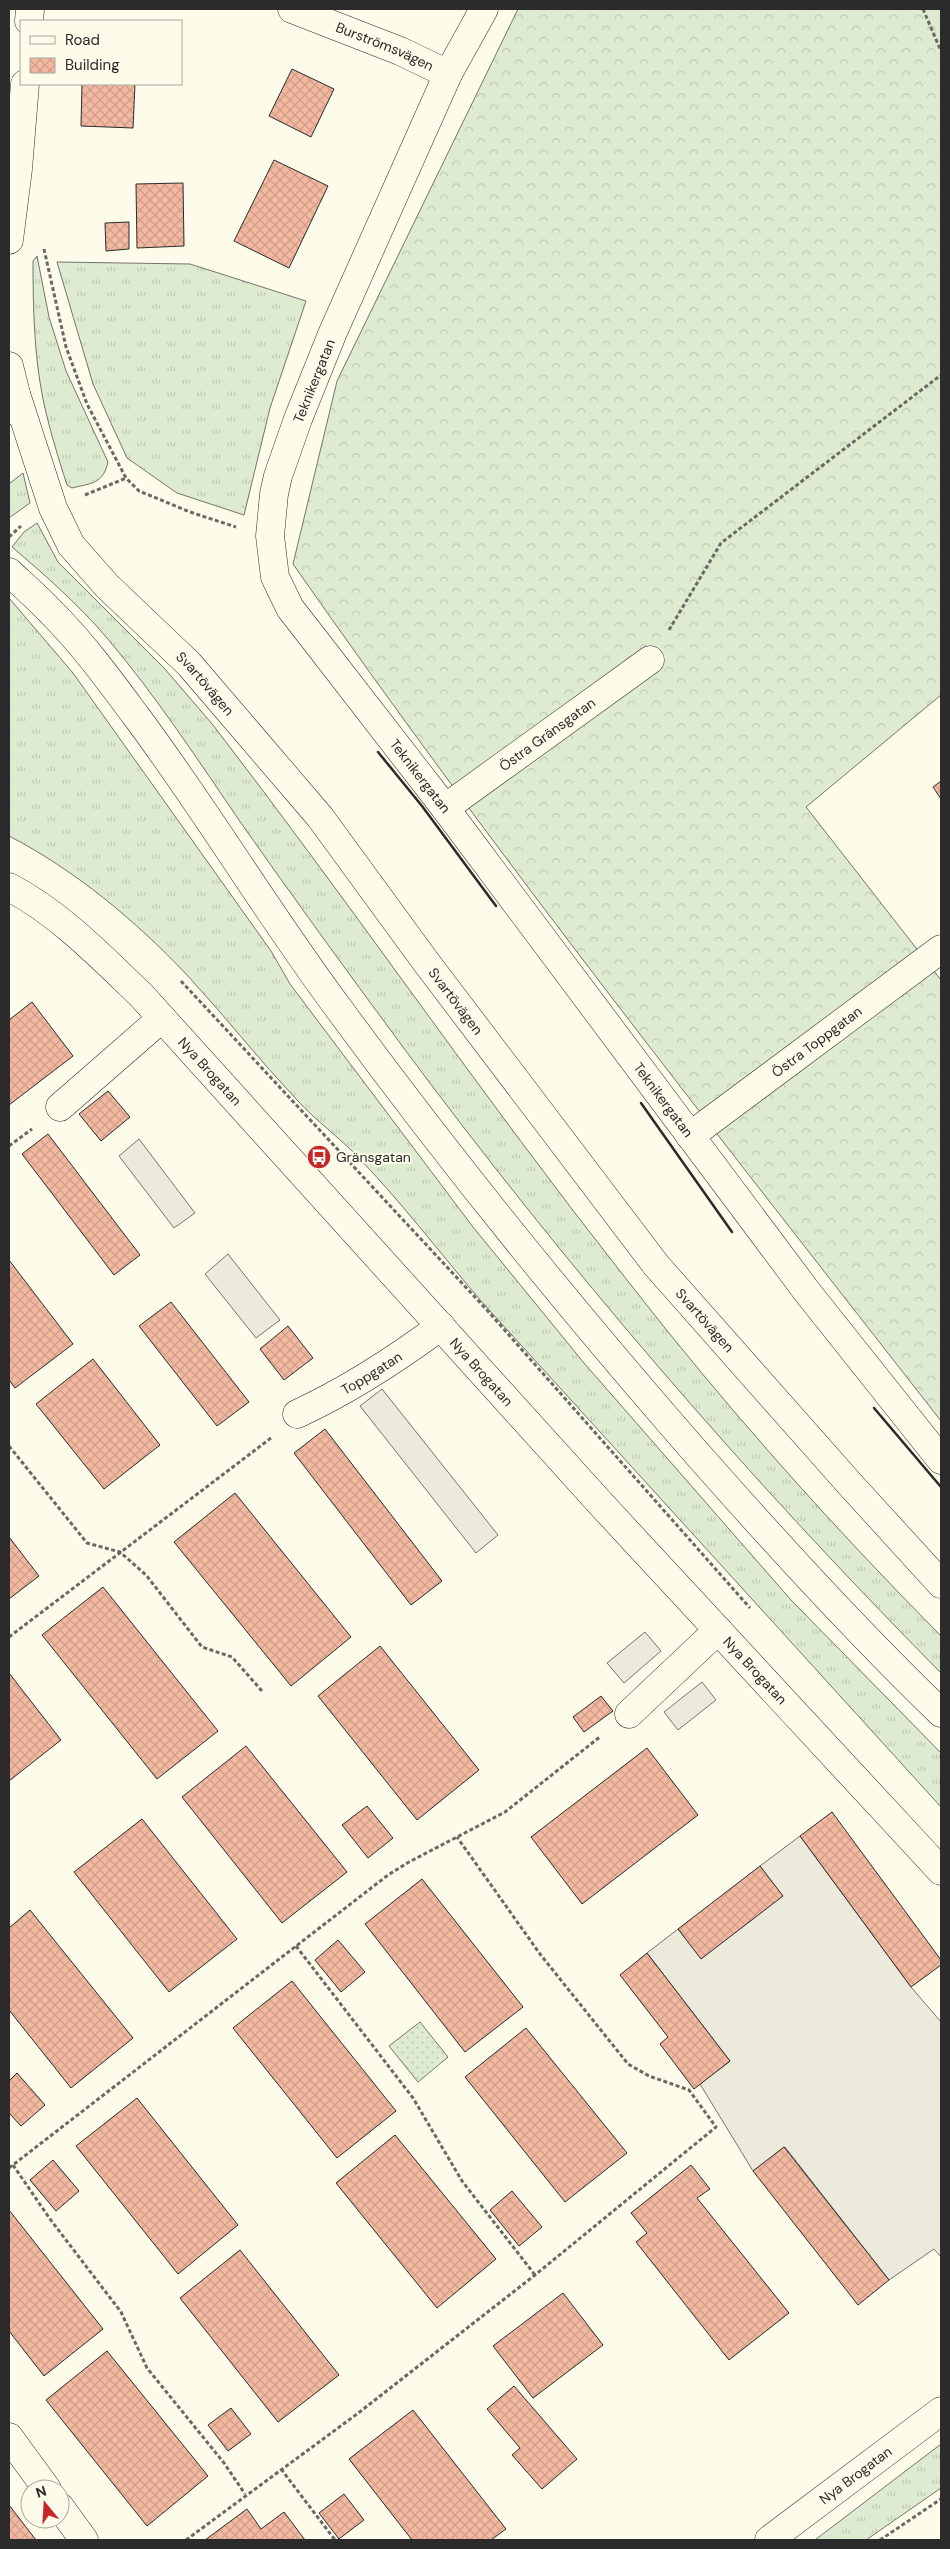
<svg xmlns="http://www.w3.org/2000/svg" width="950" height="2549" viewBox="0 0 950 2549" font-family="'DM Sans',sans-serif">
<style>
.grass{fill:url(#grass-tufts);stroke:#74746e}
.forest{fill:url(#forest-crowns);stroke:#74746e}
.park{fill:url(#park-dots);stroke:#74746e}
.parking{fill:#eceadb;stroke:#74746e}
.building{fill:url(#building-cross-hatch);stroke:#2b2b2b}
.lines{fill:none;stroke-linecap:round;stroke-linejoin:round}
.minor-casing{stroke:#2b2b2b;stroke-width:29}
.major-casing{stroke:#2b2b2b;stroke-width:29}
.path{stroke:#6a6964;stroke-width:3;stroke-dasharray:4 2.5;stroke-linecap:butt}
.minor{stroke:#fdfbea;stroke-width:28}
.major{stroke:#fdfbea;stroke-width:28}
.wall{stroke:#2b2b2b;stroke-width:2.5}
.labels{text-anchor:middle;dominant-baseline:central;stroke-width:4;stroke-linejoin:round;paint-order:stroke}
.street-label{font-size:14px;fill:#2b2b2b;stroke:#fdfbea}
.poi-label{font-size:14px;fill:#2b2b2b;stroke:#fdfbea;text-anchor:start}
</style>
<defs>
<pattern id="grass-tufts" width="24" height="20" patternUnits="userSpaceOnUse" patternTransform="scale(1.25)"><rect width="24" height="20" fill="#deebd1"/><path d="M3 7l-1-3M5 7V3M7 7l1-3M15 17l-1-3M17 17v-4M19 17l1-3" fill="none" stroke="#bfcab4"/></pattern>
<pattern id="forest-crowns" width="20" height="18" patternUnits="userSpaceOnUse" patternTransform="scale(1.25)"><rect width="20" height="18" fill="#deebd1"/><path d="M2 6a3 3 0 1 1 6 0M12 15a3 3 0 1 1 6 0" fill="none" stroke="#bfcab4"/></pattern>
<pattern id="park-dots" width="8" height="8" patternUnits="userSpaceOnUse" patternTransform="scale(1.25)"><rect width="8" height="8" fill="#deebd1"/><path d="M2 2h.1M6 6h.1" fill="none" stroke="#bfcab4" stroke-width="1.8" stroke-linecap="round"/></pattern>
<pattern id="building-cross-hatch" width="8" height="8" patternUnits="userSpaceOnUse" patternTransform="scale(1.25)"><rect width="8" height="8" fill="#f2b8a0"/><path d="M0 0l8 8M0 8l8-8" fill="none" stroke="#d09e8a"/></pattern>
</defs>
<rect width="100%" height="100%" fill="#fdfbea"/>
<g class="grass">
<path d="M37 256 49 317 66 371 108 462C103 484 92 483 72 488L67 485C58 457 49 428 43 399 34 354 33 308 33 261Z"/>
<polygon points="57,262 190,264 306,301 270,408 244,515 177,493 127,458 93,384"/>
<polygon points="23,473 30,503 9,518 9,484"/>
<path d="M37 523 58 562 164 668 213 725C354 908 484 1099 627 1280 724 1405 830 1524 941 1636V1673C746 1476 565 1266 400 1043 346 970 293 897 241 823 198 760 156 696 107 638 79 605 45 575 12 547L24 532Z"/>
<path d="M9 598 73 673 271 951 290 984 473 1227 584 1363 791 1600 941 1753V1807L481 1301C440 1253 402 1203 358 1157 339 1137 316 1121 297 1100 259 1060 225 1016 187 975 136 921 75 870 9 836Z"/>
<polygon points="941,2444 941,2488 866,2540 815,2540"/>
</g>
<path class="forest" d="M518 9H941V695L806 807 941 980V1421C721 1139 498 858 293 564L337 381Z"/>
<polygon class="park" points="420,2022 448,2057 418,2082 389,2046"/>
<g class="parking">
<polygon points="139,1139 195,1213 174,1228 119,1156"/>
<polygon points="228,1254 280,1320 256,1338 205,1274"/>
<polygon points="382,1389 498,1535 476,1553 360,1406"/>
<polygon points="645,1632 661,1651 624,1683 607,1663"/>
<polygon points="702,1682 716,1700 678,1730 664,1712"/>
<polygon points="800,1836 911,1987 941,2022 941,2257 934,2249 889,2280 785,2147 753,2171 700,2084 730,2061 647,1953 678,1929 701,1958 782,1896 760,1866"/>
</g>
<g class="building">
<polygon points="292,69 334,89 311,137 269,116"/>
<polygon points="82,84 135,84 133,128 81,126"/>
<polygon points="274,160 328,186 289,268 234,241"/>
<polygon points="183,183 184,246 137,248 136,184"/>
<polygon points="129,222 129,249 106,251 105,223"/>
<polygon points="941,781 941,799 933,787"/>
<polygon points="32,1002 73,1056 9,1105 9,1020"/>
<polygon points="108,1091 130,1117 101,1141 79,1114"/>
<polygon points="48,1134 140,1255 114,1275 22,1154"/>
<polygon points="9,1260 73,1344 15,1388 9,1380"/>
<polygon points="171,1302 249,1402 217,1426 139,1326"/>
<polygon points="288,1326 313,1358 284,1380 260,1349"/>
<polygon points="93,1359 160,1445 104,1489 36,1404"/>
<polygon points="325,1429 442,1581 411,1605 294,1453"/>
<polygon points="235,1493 351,1637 291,1686 174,1542"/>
<polygon points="9,1537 39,1576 9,1599"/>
<polygon points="103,1587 218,1731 157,1779 42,1635"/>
<polygon points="380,1646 479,1770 417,1820 318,1696"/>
<polygon points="9,1673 61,1740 9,1781"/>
<polygon points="601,1696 613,1711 584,1732 573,1717"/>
<polygon points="246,1746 347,1872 282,1923 182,1797"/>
<polygon points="647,1748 698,1815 582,1904 531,1837"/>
<polygon points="367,1806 393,1838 368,1858 342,1825"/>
<polygon points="832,1812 941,1960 941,1965 911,1987 800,1836"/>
<polygon points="142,1819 237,1939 169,1992 74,1872"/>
<polygon points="760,1866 783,1896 701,1959 678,1929"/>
<polygon points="422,1879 523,2007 465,2052 365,1924"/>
<polygon points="30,1910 133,2038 71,2088 9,2010 9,1928"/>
<polygon points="338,1940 365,1972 341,1992 315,1960"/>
<polygon points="647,1953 730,2061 694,2089 660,2044 668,2037 620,1975"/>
<polygon points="292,1981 396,2111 337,2158 233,2028"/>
<polygon points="526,2028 627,2153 565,2202 465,2077"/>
<polygon points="17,2073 45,2105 21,2126 9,2113 9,2081"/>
<polygon points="137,2098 238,2225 178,2274 76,2146"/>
<polygon points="395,2135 496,2259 437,2308 336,2183"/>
<polygon points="784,2147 889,2280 858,2305 753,2171"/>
<polygon points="53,2160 79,2191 56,2211 30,2180"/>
<polygon points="691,2165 710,2189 697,2198 789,2313 729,2360 636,2242 647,2233 631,2213"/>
<polygon points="512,2191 542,2227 519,2246 490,2210"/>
<polygon points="9,2210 103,2329 44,2376 9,2331"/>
<polygon points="240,2250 339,2375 278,2422 180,2298"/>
<polygon points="563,2293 603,2345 533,2398 493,2346"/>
<polygon points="107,2351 208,2476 147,2526 46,2400"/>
<polygon points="514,2386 577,2459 542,2489 512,2455 520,2448 487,2409"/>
<polygon points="231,2408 251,2434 228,2451 208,2425"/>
<polygon points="413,2410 506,2529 491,2540 412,2540 349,2459"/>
<polygon points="344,2494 364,2520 339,2539 319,2513"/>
<polygon points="9,2505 36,2540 9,2540"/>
<polygon points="247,2509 261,2529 284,2512 305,2540 205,2540"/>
</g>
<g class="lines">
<g class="minor-casing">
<g id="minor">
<path id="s1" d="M292 9 400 51 448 74"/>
<path id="s2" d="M484 9 448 74 333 332 298 419 278 476 274 494 270 536 275 577 290 608 445 808 808 1293 941 1460"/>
<polyline points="29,21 30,9"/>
<polyline points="9,240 18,169 25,84"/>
<path id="s3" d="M445 808 650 660"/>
<path id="s4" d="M9 887C59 913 100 956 141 995L601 1504 941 1871"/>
<polyline points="60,1107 162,1018"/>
<path id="s5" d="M690 1136 941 949"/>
<path id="s6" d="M297 1414C349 1390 395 1360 441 1326"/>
<polyline points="629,1714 718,1630"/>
<polyline points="9,2437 47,2489"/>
<polyline points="60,2507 84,2540"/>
<path id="s7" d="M769 2540 941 2411"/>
</g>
</g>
<g class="major-casing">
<g id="major">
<polyline points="9,366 16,394 15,411"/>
<path id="s8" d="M16 394 53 508 71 545 107 586 189 664 320 817 426 962 656 1265 848 1482 941 1584"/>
<path d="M9 572C23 585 38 598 52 613 83 644 110 681 136 716 207 811 268 914 339 1009 444 1152 556 1291 673 1426 759 1525 847 1622 941 1713"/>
</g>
</g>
<g class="path">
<polyline points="923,9 941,51"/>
<polyline points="44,249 66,347 87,404 126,478 139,491 190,512 236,527"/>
<polyline points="85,495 126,478"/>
<polyline points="9,537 21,526"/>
<polyline points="669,630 721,543 941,375"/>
<polyline points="181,981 486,1309 750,1608"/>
<polyline points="9,1146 32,1129"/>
<polyline points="9,1446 87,1543 120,1552 146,1575 202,1647 232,1657 262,1691"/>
<polyline points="9,1637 271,1438"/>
<polyline points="296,1946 413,2098 462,2181 535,2275"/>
<polyline points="13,2165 50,2219 121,2312 147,2368 224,2463 245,2494"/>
<polyline points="9,2168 388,1875 409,1862 505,1812 601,1736"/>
<polyline points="281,2469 335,2540"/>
<polyline points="186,2540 357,2414 535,2275 716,2127 689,2090 649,2076 628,2064 540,1954 457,1837"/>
<polyline points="880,2540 941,2499"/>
</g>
<use href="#minor" class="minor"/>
<use href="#major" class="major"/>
<g class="wall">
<polyline points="378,752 422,806 496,906"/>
<polyline points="641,1103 732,1232"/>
<polyline points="874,1408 941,1487"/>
</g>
</g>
<defs>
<g id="bus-disc" transform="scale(1.25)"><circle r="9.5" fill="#c62828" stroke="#fdfbea"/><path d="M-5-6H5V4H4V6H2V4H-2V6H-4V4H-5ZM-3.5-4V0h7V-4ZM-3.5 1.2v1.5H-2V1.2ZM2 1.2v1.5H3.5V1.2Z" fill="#fff"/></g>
</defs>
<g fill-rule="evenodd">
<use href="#bus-disc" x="319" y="1157"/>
</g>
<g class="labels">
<g class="street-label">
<text stroke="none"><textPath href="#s1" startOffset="100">Burströmsvägen</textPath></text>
<text transform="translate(314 381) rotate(-68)">Teknikergatan</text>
<text stroke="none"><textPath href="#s8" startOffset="354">Svartövägen</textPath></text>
<text stroke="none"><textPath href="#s3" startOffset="126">Östra Gränsgatan</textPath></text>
<text stroke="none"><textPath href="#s2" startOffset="860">Teknikergatan</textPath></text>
<text stroke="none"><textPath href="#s8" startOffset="759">Svartövägen</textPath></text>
<text stroke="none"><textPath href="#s5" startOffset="158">Östra Toppgatan</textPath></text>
<text stroke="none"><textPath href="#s4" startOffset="274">Nya Brogatan</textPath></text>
<text stroke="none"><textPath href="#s2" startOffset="1265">Teknikergatan</textPath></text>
<text stroke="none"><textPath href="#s8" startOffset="1164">Svartövägen</textPath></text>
<text stroke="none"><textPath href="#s4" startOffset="679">Nya Brogatan</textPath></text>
<text stroke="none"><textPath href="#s6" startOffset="85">Toppgatan</textPath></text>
<text stroke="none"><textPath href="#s4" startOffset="1084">Nya Brogatan</textPath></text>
<text stroke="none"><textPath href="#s7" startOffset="108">Nya Brogatan</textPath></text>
</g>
<g class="poi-label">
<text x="336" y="1157">Gränsgatan</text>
</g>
</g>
<rect width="950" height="2549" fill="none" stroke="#2b2b2b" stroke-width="20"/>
<rect x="20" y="20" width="162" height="65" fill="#fdfbea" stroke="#a9a89e"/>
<rect x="30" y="36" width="25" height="8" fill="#fdfbea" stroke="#a9a89e"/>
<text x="65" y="45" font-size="15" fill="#2b2b2b">Road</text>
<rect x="30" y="58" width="25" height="15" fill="url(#building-cross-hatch)" stroke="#a9a89e"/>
<text x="65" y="70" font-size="15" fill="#2b2b2b">Building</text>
<g transform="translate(45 2504) rotate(342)"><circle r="24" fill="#fdfbea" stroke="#a9a89e"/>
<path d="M0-4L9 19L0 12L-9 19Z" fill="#c62828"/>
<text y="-8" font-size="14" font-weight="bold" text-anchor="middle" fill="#2b2b2b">N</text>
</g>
</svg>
